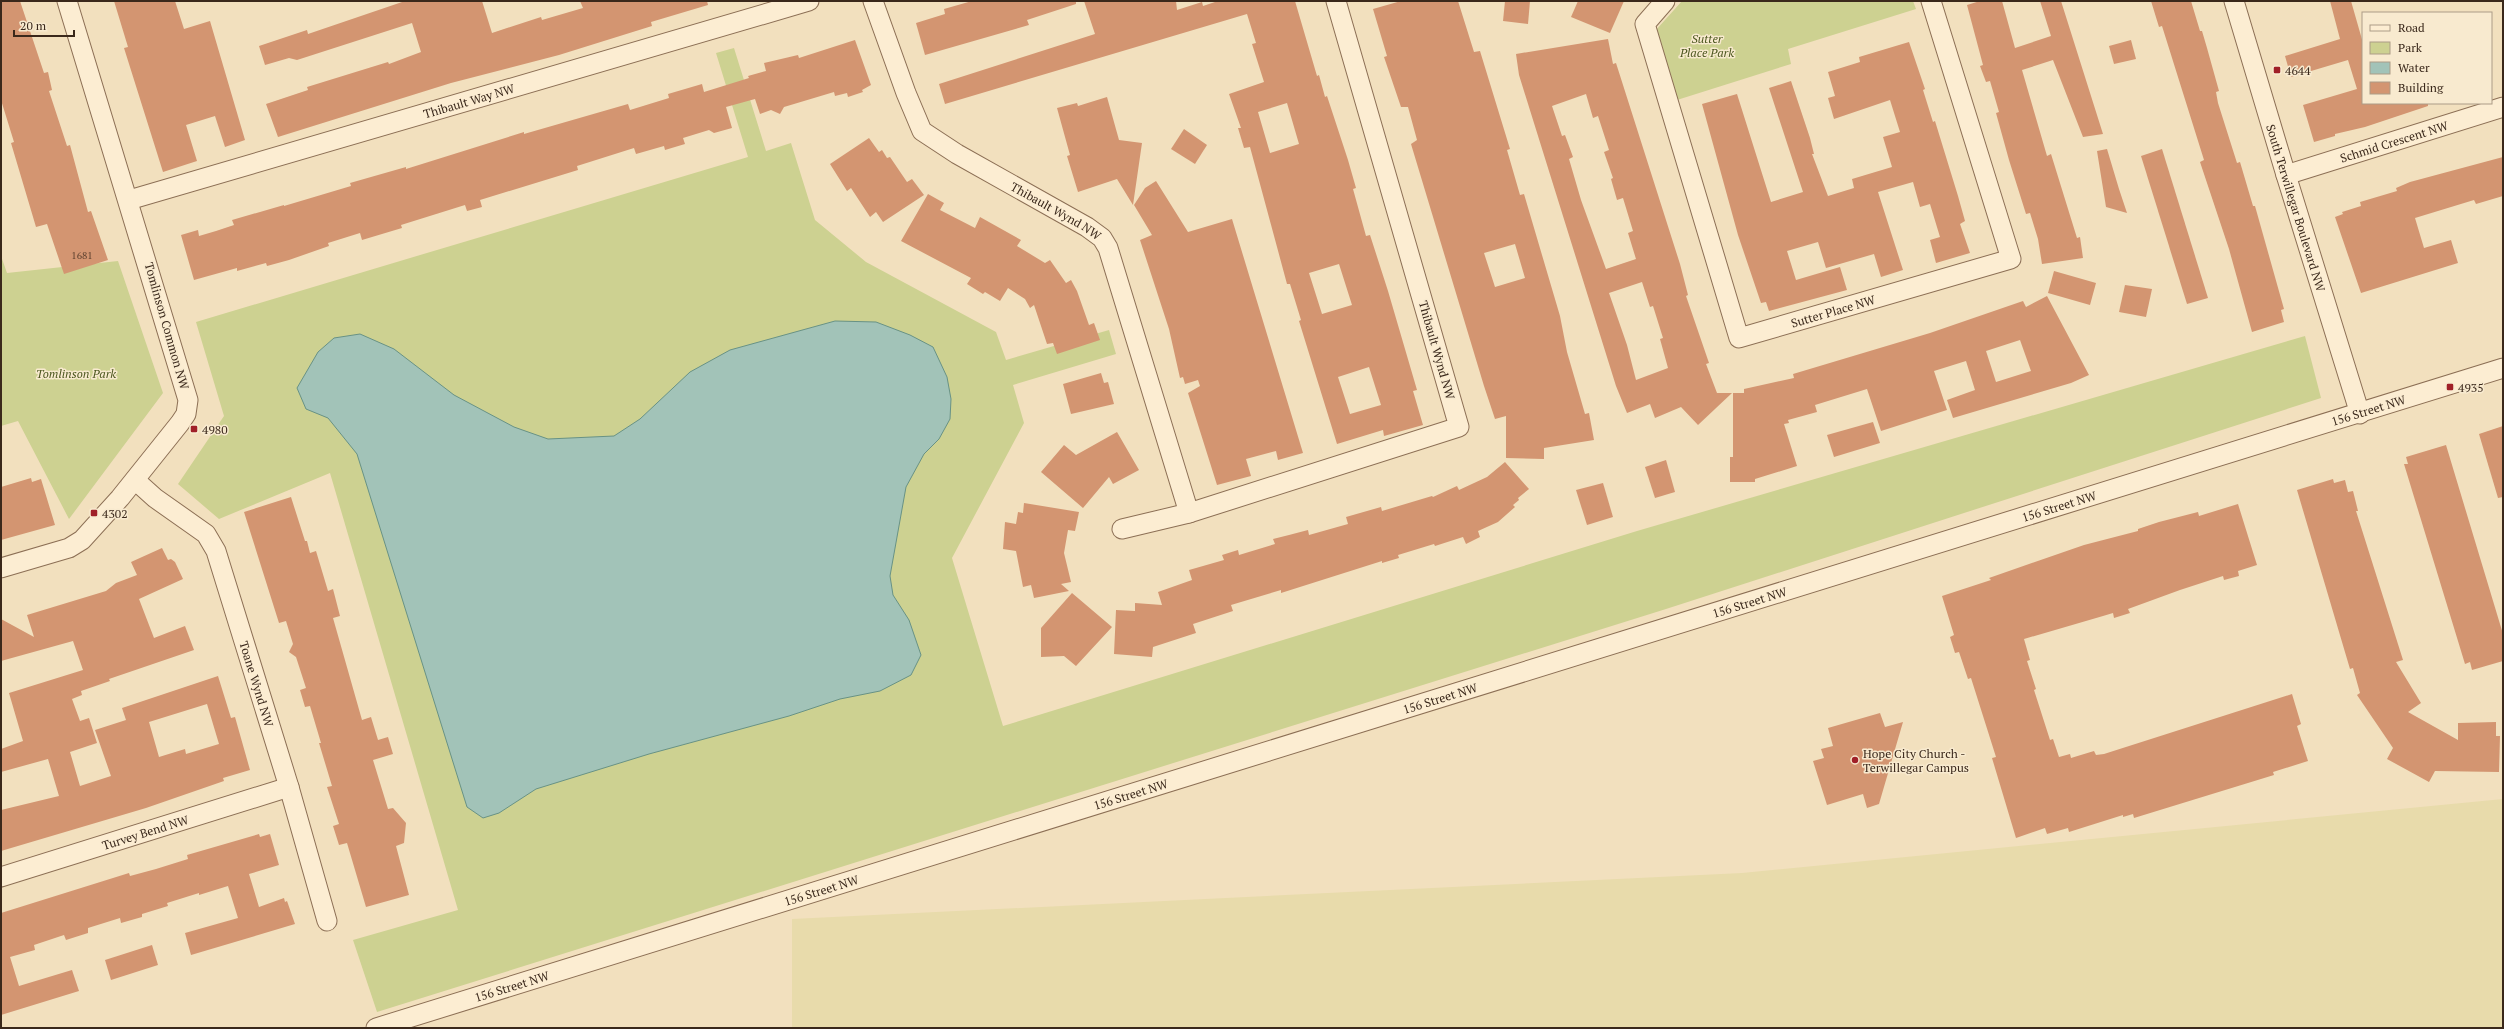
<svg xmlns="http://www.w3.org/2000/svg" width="2504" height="1029" viewBox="0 0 2504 1029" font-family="'PT Serif',serif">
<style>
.farmland{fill:#e8dbab}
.green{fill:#cdd191}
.water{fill:#a2c3b8;stroke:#689285}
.building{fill:#d39571;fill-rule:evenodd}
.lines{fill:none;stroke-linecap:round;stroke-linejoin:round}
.minor-casing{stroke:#8c6f55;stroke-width:21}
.minor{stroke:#fcedd2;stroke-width:19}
.poi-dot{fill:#a02028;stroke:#f8eacf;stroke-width:1.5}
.labels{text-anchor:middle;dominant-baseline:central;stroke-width:3;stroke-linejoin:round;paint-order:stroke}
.number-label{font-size:10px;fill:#604330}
.park-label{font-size:12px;font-style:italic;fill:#4d5820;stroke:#f8eacf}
.poi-label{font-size:12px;fill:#3a281b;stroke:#f8eacf;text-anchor:start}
.street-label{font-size:12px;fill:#3a281b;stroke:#f8eacf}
</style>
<rect width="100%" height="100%" fill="#f2e0be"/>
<polygon class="farmland" points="2503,799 2503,1028 792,1028 792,919 1742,873"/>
<g class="green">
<polygon points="1682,1 1913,1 1916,9 1788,49 1791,64 1677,100 1656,30"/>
<polygon points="734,48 766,151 791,143 815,220 866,262 996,332 1006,360 1109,330 1116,354 1013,385 1024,423 952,558 1003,726 1637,531 2305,336 2321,398 1666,609 377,1012 353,940 458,910 330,473 219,519 178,484 224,416 196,322 748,157 716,53"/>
<polygon points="1,256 7,273 118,261 163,393 69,519 18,421 1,426"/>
</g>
<polygon class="water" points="835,321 876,322 910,335 933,347 947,377 951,399 950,419 939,439 924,454 906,487 890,576 893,595 909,620 921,655 911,675 880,691 840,699 789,716 649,754 536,789 499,813 483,818 467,807 357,454 328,418 306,409 297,388 318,352 334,338 360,334 394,349 454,395 514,427 548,439 614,436 640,419 690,372 730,350"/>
<g class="building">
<polygon points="1,1 20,1 44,73 48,72 52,90 49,91 67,146 70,145 88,212 91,211 108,260 64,274 47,224 36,227 11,143 14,142 1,100"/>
<polygon points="114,1 175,1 184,29 210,21 245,140 225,147 215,116 186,125 197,161 163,172 124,48 128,47"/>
<polygon points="405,1 482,1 492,33 541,17 542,20 583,8 580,1 707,1 708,5 651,22 652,26 559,55 451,83 278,137 266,104 308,90 307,87 388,62 389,64 421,52 412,23 297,60 289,58 265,65 259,46 307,30 308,34"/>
<polygon points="972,1 1076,1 1076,4 1027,20 1029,25 925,55 916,23 945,14 944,9"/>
<path d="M1084 1H1176L1177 10 1202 2 1203 6 1218 1H1295L1317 76 1319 75 1325 97 1327 96 1348 160 1356 188 1353 189 1366 236 1370 235 1388 291 1417 390 1413 391 1423 425 1384 436 1383 430 1337 444 1299 321 1301 320 1290 284H1287L1250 147 1244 148 1238 128H1241L1229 94 1264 82 1252 44 1256 43 1247 14 945 104 939 84 1095 34ZM1287 103 1299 144 1270 153 1258 112ZM1339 264 1352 305 1322 314 1309 273ZM1369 367 1381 405 1350 414 1338 377Z"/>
<path d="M1401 1H1458L1474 52 1480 51 1510 149 1507 150 1520 195 1524 194 1560 316 1567 352 1585 414 1589 413 1594 440 1544 448V459L1506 458V416L1495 419 1484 386 1411 144 1417 140 1408 107H1401L1384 57 1387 56 1373 9ZM1515 244 1525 278 1495 287 1484 253Z"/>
<polygon points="1505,1 1530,1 1528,24 1503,21"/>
<polygon points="1578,1 1624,1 1610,33 1571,17"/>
<polygon points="1980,1 2002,1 2015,48 2051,36 2040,1 2061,1 2103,134 2083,137 2053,60 2022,70 2047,156 2051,154 2077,238 2080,237 2083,258 2042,264 2038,239 2030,213 2026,214 2009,160 1996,113 1999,112 1990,81 1986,82 1980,66 1983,65 1967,5"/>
<polygon points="2151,1 2191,1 2200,31 2202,31 2207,48 2219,91 2216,92 2218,103 2237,163 2240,162 2253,206 2255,206 2284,309 2281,310 2284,322 2252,332 2229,249 2200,162 2204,160 2162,26 2159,27"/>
<polygon points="2330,1 2351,1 2363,43 2363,103 2428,103 2428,106 2365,127 2335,134 2335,136 2314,142 2303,105 2357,89 2348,60 2291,77 2285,56 2340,39"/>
<path d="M1608 39 1613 64 1616 63 1680 264 1688 295 1686 296 1709 363 1706 364 1717 393H1732L1698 425 1681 407 1655 418 1650 404 1627 413 1616 386 1519 75 1516 54ZM1586 94 1593 118 1598 116 1609 150 1604 152 1613 178 1611 179 1617 200 1623 198 1633 231 1628 233 1636 259 1606 269 1581 200 1569 159 1573 157 1565 135 1562 136 1552 106ZM1642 282 1650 307 1653 306 1663 338 1660 339 1668 368 1636 380 1627 345 1609 293Z"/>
<polygon points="855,40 871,85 862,90 863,92 848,97 847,93 835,96 834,92 784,107 780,114 771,110 760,114 755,99 726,107 732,128 714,133 709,130 683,138 685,144 665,150 664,146 636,154 634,148 577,166 578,170 480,200 482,207 467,211 465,205 401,225 402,228 362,240 360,233 328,243 329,246 289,260 267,266 266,263 237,271 237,268 194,280 181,235 198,230 199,236 216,231 234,225 232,220 284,205 284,206 351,186 350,183 406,167 406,169 524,132 524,134 628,104 630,110 669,98 668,94 702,84 704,92 749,78 748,76 766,71 764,63 798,55 799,58"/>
<polygon points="2131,40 2136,59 2114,64 2109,46"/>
<polygon points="1909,42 1925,89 1923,90 1933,122 1935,121 1958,196 1965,221 1960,224 1970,253 1936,263 1930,240 1940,237 1930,204 1920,207 1913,182 1878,192 1903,270 1881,277 1874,254 1826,268 1818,242 1787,251 1796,280 1840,267 1847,290 1769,311 1766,302 1761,303 1738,235 1702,104 1737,94 1771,202 1803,192 1769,88 1791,81 1810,138 1814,154 1812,154 1828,196 1854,188 1852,179 1892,167 1883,137 1900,132 1890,100 1834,119 1828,98 1835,96 1828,72 1860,62 1859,57"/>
<polygon points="1107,97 1119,140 1142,143 1133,205 1117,179 1078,192 1067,156 1070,155 1057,108 1077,103 1078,106"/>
<polygon points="1184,129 1207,145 1195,164 1171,149"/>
<polygon points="869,138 879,152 882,150 887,158 890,157 907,182 912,179 924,195 883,222 876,212 870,217 851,188 847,191 830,164"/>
<polygon points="2107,149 2119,189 2127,213 2106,207 2097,151"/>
<polygon points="2162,149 2208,298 2187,304 2141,156"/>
<polygon points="2503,157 2503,196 2476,204 2474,200 2415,218 2424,248 2451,240 2458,263 2361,293 2335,217 2343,214 2342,212 2361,206 2360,202 2397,191 2396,188 2410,182"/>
<polygon points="1156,181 1188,232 1232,219 1303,453 1278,460 1276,451 1246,459 1251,476 1217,485 1188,393 1200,386 1198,380 1185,384 1183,377 1180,378 1169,329 1140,240 1152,235 1134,205 1145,188"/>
<polygon points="928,194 944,203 940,210 975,228 980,217 1021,240 1017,246 1045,263 1050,260 1066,283 1071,280 1077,291 1089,325 1094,323 1100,340 1057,354 1053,343 1047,344 1034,305 1030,308 1025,299 1008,288 1000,301 985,292 983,294 967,284 971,278 901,241"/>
<polygon points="2054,271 2096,283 2090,305 2048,293"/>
<polygon points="2125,285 2152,289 2146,317 2119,312"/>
<path d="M2047 296 2089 375 2071 383 1953 418 1947 400 1975 390 1966 361 1934 371 1947 410 1881 431 1867 389 1815 405 1817 412 1788 420 1789 423 1784 424 1797 466 1755 479V482H1730V457H1733V393H1744V389L1794 378 1793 374 1930 333 2023 301 2026 307ZM2020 340 2031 371 1996 382 1986 351Z"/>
<polygon points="1101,373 1104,383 1108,382 1114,404 1071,414 1063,384"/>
<polygon points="1873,422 1880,443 1834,457 1827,435"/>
<polygon points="2503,426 2503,497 2498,498 2479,434"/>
<polygon points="1117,432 1139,470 1113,484 1109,477 1083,508 1041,472 1064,445 1076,455"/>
<polygon points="2446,445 2503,634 2503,661 2472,670 2470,662 2465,664 2404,464 2408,464 2406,457"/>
<polygon points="1666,460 1675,492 1655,498 1645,467"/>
<polygon points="1505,462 1529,489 1518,498 1519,500 1513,505 1515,507 1498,522 1478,531 1480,537 1466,544 1463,537 1435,546 1434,544 1398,555 1399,558 1382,563 1382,561 1281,593 1281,590 1231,605 1233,611 1193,624 1196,633 1153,647 1152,657 1114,654 1116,610 1135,611 1135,603 1162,605 1158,592 1192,580 1189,570 1224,560 1222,555 1238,550 1239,555 1275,544 1273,539 1289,535 1308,530 1309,535 1348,524 1346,517 1381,507 1382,511 1432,496 1433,497 1457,486 1459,490 1487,477"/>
<polygon points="31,478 32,482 41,479 55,525 1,540 1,487"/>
<polygon points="2333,479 2334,483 2345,480 2348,492 2353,491 2358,511 2356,511 2403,660 2396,662 2421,703 2408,712 2458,740 2458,723 2496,722 2496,736 2500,736 2499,772 2435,771 2429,782 2387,759 2393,748 2357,695 2360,693 2353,668 2350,669 2297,490"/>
<polygon points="1603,483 1613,517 1587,525 1576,490"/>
<polygon points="291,497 305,541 307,541 310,553 316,551 328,591 333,589 340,616 333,618 362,720 371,717 378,740 388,737 393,754 373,760 388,809 393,808 406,823 404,843 396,846 409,895 366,907 347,843 339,845 333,826 339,824 327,787 332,786 319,743 321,743 310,706 305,707 300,690 306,688 296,657 289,652 293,644 286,621 279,623 244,512"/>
<polygon points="1024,503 1079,512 1075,531 1068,530 1064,553 1071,582 1061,584 1069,591 1034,598 1031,585 1023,587 1016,551 1003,549 1005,522 1016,524 1018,512 1023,513"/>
<polygon points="2238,504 2257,565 2238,571 2239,576 2224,580 2223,576 2180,590 2128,609 2130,613 2114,618 2113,613 2103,616 2024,639 2030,660 2027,661 2036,689 2034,690 2050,740 2053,739 2059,757 2070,754 2071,758 2094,751 2096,755 2104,754 2292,694 2301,724 2297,726 2308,761 2273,772 2274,775 2134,818 2133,814 2123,817 2123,815 2069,832 2068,828 2047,834 2045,828 2016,838 1992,758 1996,757 1971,678 1968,679 1959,652 1955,653 1950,637 1954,635 1942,596 1991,580 1989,578 2084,545 2138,531 2138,529 2159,522 2198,512 2199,516"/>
<path d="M162 548 168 560 171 559 175 562 183 579 139 599 154 638 185 626 194 650 109 679 110 681 81 691 82 695 72 699 80 721 89 718 97 743 70 752 80 786 111 776 95 730 126 720 122 708 218 676 231 718 235 717 250 770 223 778 224 781 146 808 1 851V810L59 796 48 759 1 772V749L23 741 9 693 83 670 73 641 1 661V619L34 637 27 615 106 591 116 583 137 575 131 562ZM207 704 219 744 186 754 185 749 159 757 149 722Z"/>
<polygon points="1072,593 1112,627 1076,666 1064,656 1041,657 1041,628"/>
<polygon points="1880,713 1885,727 1903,722 1879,804 1867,808 1863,794 1827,805 1813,761 1824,758 1821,749 1833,746 1828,728"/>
<polygon points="259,834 260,837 270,834 279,865 249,874 259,907 284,898 285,902 287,901 295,924 191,955 185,933 238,918 228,886 199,895 199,893 167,903 168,906 142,914 142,917 121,923 120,918 88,928 88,933 66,940 64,935 34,945 35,950 10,957 19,986 72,970 79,991 1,1015 1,913 129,873 130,876 156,869 188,859 187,855"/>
<polygon points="152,945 158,965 111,980 105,960"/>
</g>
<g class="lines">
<g class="minor-casing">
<g id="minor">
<path id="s1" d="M873 1 906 93 922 131 957 154 1087 227 1102 238 1108 248 1189 513 1459 427 1336 1"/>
<path id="s2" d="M1665 1 1645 24 1739 338 2011 259 1931 1"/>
<path id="s3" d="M2234 1 2286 175 2360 414"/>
<path id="s4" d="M2286 175 2503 107"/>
<path id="s5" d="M129 200 809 1"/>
<path id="s6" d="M135 480 155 498 206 534 216 551 289 787 327 921"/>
<polyline points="1122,529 1189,513"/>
<polyline points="1,568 69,548 82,540 120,498 180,423 186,414 188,400 67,1"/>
<path id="s7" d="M1 877 289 787"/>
<path id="s8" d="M376 1028 2503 368"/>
</g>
</g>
<use href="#minor" class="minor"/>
</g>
<g class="poi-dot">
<rect x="2273" y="66" width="8" height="8" rx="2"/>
<rect x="2446" y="383" width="8" height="8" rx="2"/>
<rect x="190" y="425" width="8" height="8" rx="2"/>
<rect x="90" y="509" width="8" height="8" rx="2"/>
<circle cx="1855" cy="760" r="4"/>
</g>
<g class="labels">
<g class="number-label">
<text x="82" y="255">1681</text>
</g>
<g class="park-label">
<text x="1707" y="38">Sutter<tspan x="1707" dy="14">Place Park</tspan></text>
<text x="76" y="373">Tomlinson Park</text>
</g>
<g class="poi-label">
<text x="2285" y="70">4644</text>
<text x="2458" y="387">4935</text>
<text x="202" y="429">4980</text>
<text x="102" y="513">4302</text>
<text x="1863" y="753">Hope City Church -<tspan x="1863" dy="14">Terwillegar Campus</tspan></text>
</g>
<g class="street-label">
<text stroke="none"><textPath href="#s5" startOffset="354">Thibault Way NW</textPath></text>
<text stroke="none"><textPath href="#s4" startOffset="113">Schmid Crescent NW</textPath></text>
<text stroke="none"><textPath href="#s3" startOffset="216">South Terwillegar Boulevard NW</textPath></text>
<text stroke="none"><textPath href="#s1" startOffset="295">Thibault Wynd NW</textPath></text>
<text stroke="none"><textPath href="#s2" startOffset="456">Sutter Place NW</textPath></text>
<text transform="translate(167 326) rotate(74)">Tomlinson Common NW</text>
<text transform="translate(1437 350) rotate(74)">Thibault Wynd NW</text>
<text stroke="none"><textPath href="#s8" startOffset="2086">156 Street NW</textPath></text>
<text stroke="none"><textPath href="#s8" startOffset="1762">156 Street NW</textPath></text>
<text stroke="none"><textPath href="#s8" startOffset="1438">156 Street NW</textPath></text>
<text stroke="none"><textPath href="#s6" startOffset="248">Toane Wynd NW</textPath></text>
<text stroke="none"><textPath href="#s8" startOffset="1114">156 Street NW</textPath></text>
<text stroke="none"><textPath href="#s8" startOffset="790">156 Street NW</textPath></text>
<text stroke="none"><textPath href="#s7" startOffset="151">Turvey Bend NW</textPath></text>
<text stroke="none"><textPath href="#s8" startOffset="466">156 Street NW</textPath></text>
<text stroke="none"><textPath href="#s8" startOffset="142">156 Street NW</textPath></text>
</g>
</g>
<rect width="2504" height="1029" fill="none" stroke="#3a281b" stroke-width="4"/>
<rect x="2362" y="12" width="130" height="92" fill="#f8eacf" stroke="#ac9c87"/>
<rect x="2370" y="25" width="20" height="6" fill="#fcedd2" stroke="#ac9c87"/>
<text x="2398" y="32" font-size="12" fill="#3a281b">Road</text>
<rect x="2370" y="42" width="20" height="12" fill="#cdd191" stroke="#ac9c87"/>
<text x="2398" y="52" font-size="12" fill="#3a281b">Park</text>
<rect x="2370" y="62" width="20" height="12" fill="#a2c3b8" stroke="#ac9c87"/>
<text x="2398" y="72" font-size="12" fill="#3a281b">Water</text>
<rect x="2370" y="82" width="20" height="12" fill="#d39571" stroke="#ac9c87"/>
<text x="2398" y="92" font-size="12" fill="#3a281b">Building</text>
<path d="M14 30v6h60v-6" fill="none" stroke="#3a281b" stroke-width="2"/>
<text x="20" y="30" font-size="12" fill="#3a281b" stroke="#f8eacf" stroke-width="3" paint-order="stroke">20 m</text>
</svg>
